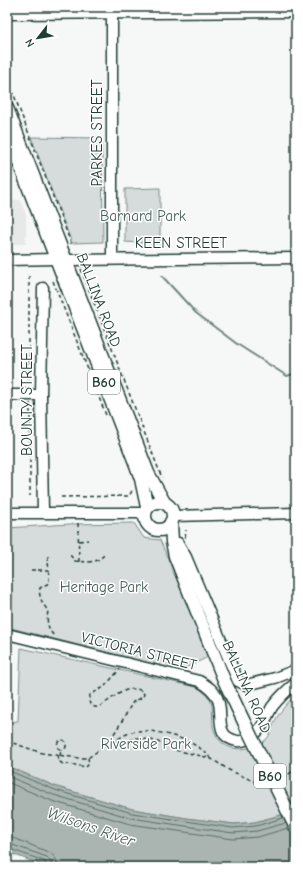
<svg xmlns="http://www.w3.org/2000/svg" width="303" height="874" viewBox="0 0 303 874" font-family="'Comic Neue',sans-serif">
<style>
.built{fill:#e6e9e8}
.green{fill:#d6dcdb;stroke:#7a8c88}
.water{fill:#aab5b1;stroke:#72857f}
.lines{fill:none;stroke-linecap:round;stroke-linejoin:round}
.shore{stroke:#576d66;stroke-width:1}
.stream{stroke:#72857f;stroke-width:2}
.minor-casing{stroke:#1f3d34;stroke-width:13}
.major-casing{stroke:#1f3d34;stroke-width:15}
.path{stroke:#1f3d34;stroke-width:1.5;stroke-dasharray:4 3;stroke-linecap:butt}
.minor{stroke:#fff;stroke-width:10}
.major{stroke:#fff;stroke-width:12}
.major-bridge-casing{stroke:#1f3d34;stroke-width:15;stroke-linecap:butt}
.major-bridge{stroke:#fff;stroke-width:12}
.labels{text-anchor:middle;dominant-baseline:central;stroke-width:3;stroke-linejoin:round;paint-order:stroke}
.shield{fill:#fff;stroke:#627771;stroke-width:1}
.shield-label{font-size:14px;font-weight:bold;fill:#1f3d34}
.street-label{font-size:15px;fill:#1f3d34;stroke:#fff}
.park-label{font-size:15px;fill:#445d55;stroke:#fff}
.water-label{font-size:16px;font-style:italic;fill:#49615a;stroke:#fff}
</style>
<rect width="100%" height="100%" fill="#f6f7f7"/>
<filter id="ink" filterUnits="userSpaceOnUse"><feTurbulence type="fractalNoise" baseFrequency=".025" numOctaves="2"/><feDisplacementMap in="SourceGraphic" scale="8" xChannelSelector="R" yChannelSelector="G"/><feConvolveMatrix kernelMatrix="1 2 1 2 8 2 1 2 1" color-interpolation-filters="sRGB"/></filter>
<g filter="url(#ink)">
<polygon class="built" points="7,200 20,200 26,215 26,244 7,244"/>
<g class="green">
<polygon points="31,137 102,138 103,242 72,243"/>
<polygon points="160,188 160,244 125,242 125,189"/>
<polygon points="134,523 144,538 160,540 210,656 190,666 173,669 7,627 7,528 70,524"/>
<path d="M21 648 196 687C202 690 208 695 211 702 214 711 211 721 214 730 221 752 245 753 263 742 271 737 271 728 275 721 280 711 288 702 296 694V811L255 822 234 824 186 818 132 809 57 787 7 766V722L18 721Z"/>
</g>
<polygon class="water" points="7,766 57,787 132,809 186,818 234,824 255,822 296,811 296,867 47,867 7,852"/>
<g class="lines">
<g class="shore">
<polyline points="7,770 55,790 132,813 233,828 256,826 283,818"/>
<polyline points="7,776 54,795 131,818 233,833 257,831 286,823"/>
<polyline points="7,782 52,801 130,824 233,839 258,837 288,828"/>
<polyline points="7,837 13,838 51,853 56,859 58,867"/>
<polyline points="7,843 47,857 51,862 52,867"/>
<polyline points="7,848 44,861 46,864 47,867"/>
</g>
<polyline class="stream" points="162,276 196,313 237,344 287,376 296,373"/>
<g class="minor-casing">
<g id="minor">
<polyline points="7,14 296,12"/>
<polyline points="112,259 112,7"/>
<polyline points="7,260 56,259"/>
<polyline points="66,260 296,258"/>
<polyline points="7,395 41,395"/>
<polyline points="43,512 41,395 43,288"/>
<polyline points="7,513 145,513"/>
<polyline points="173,516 296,513"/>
<polyline points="172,542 178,543 186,557 238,681 246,685 275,678 296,670"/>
<path d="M7 634 199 681C208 686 215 691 218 700 224 715 213 736 237 741 244 742 251 738 256 733 264 726 267 716 272 707 279 698 287 690 296 683"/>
</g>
</g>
<g class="major-casing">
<g id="major">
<polyline points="7,108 148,473 164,502"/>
<polyline points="7,132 136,465 141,479 147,507"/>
<circle cx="159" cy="516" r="14"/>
<polyline points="171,522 172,542 175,556 224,680 245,724"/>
</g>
</g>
<g class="path">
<polyline points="7,77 72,246"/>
<polyline points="81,269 162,478"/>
<polyline points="29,276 29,383"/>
<polyline points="53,281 106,415"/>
<polyline points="30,403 30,496"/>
<polyline points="61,497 129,496 133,489"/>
<polyline points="78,523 79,562"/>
<polyline points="185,538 186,530"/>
<polyline points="79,541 88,540"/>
<path d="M70 555 75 561C86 562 96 564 104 555"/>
<path d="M48 556 49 583 40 588C38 597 43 604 48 611 46 621 48 630 55 637"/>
<polyline points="31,570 49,570"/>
<path d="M7 741 42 753 79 758H88L99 750 112 737 122 721 133 702 143 697 144 694 142 691C127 683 111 700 99 707 91 708 87 703 90 695L104 687 120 669"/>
<path d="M112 741H114C121 737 129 732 137 731 157 729 198 740 210 758"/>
<polygon points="115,741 117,742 116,744 114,743"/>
<polyline points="106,743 113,743"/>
<polyline points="116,744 137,738 156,741 175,750 210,758 229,770 262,785 264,785"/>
<polyline points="58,755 59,761 64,765 69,764 86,767 89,764 88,758"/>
<polyline points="60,756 61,750 58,748 57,744 59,741 63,740 66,742 66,747 64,750 61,750"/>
<polyline points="283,778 296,769"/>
</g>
<use href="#minor" class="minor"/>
<use href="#major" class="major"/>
<g class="major-bridge-casing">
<polyline id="major-bridge" points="245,724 296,828"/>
</g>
<use href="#major-bridge" class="major-bridge"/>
</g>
</g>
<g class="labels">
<g class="shield">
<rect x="88" y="370" width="32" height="24" rx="3"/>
<rect x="254" y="764" width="32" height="24" rx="3"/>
</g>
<g class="shield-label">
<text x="104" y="382">B60</text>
<text x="270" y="776">B60</text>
</g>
<g class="street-label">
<text transform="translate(97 133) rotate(-90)">PARKES STREET</text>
<text x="181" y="243">KEEN STREET</text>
<text transform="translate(99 300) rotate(69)">BALLINA ROAD</text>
<text transform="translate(27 400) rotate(-90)">BOUNTY STREET</text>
<text transform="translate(139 651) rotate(14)">VICTORIA STREET</text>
<text transform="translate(247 687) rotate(66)">BALLINA ROAD</text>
</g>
<g class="park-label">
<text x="143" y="216">Barnard Park</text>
<text x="104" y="587">Heritage Park</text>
<text x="146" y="744">Riverside Park</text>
</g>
<g class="water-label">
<text transform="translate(91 827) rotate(19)">Wilsons River</text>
</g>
</g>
<rect width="303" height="874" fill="none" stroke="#fff" stroke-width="24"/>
<rect x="12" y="12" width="279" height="850" fill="none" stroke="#1f3d34" stroke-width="1.5" filter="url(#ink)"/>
<g transform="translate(38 38) rotate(239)" stroke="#ffffff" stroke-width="3" paint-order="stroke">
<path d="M0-3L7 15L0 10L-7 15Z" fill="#1f3d34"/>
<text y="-6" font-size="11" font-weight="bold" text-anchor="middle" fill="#1f3d34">N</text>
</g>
</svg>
